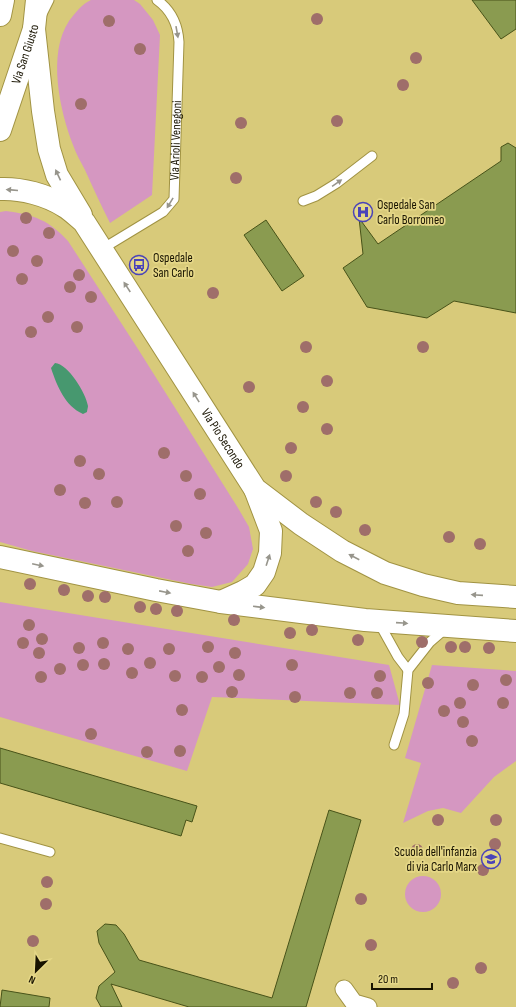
<svg xmlns="http://www.w3.org/2000/svg" width="516" height="1007" viewBox="0 0 516 1007" font-family="'Sofia Sans Condensed',sans-serif">
<style>
.green{fill:#d597c1}
.water{fill:#47986f}
.building{fill:#8a9b50;stroke:#485319}
.lines{fill:none;stroke-linecap:round;stroke-linejoin:round}
.lane-casing{stroke:#a19343;stroke-width:11}
.street-casing{stroke:#a19343;stroke-width:19}
.secondary-casing{stroke:#a19343;stroke-width:24}
.lane{stroke:#fff;stroke-width:9}
.street{stroke:#fff;stroke-width:17}
.secondary{stroke:#fff;stroke-width:22}
.tree{fill:#9f6e6a}
.oneway{fill:#97958c}
.labels{text-anchor:middle;dominant-baseline:central;stroke-width:3.5;stroke-linejoin:round;paint-order:stroke}
.street-label{font-size:13px;fill:#181300;stroke:#e5d787}
.poi-label{font-size:13px;fill:#181300;stroke:#e5d787;text-anchor:start}
</style>
<rect width="100%" height="100%" fill="#d8ca7a"/>
<g class="green">
<path d="M91 0H134L140 4 153 20 160 35 152 195 110 223C101 205 93 188 85 170 81 162 76 154 73 145 60 111 47 54 69 21 75 13 82 4 91 0Z"/>
<path d="M6 211C35 215 48 220 68 241L138 349 238 508 249 527 253 549 248 564 232 582 212 587 191 584 32 551 0 542V212Z"/>
<polygon points="0,602 389,665 400,705 212,697 187,771 0,717"/>
<polygon points="432,665 516,671 516,761 494,777 461,813 443,808 428,811 403,823 421,763 405,758"/>
<circle cx="423" cy="894" r="18"/>
</g>
<path class="water" d="M55 363C68 364 86 393 88 406 88 407 87 411 87 412L83 414C65 406 57 386 51 368Z"/>
<g class="building">
<polygon points="472,0 516,0 516,29 501,39"/>
<polygon points="508,143 516,148 516,313 454,301 427,318 367,307 343,268 363,254 359,218 378,244 501,161 501,147"/>
<polygon points="266,220 304,276 282,291 244,235"/>
<polygon points="0,748 197,806 192,822 186,820 181,836 0,783"/>
<polygon points="329,810 361,820 306,1007 189,1007 111,984 122,1007 101,1007 96,998 99,986 115,972 99,943 97,931 105,924 116,925 124,934 139,960 272,998"/>
<polygon points="2,990 50,998 49,1007 0,1007"/>
</g>
<g class="lines">
<g class="lane-casing">
<g id="lane">
<polyline points="42,14 49,0"/>
<polyline points="303,201 316,196 337,183 372,156"/>
<path id="s1" d="M102 249 163 212 169 205 174 199 179 42C178 25 171 10 157 0"/>
<polyline points="378,621 398,657 408,670"/>
<polyline points="394,745 404,714 408,670 430,642 445,629"/>
<polyline points="0,838 50,852"/>
</g>
</g>
<g class="street-casing">
<polyline id="street" points="344,989 354,1003 368,1007"/>
</g>
<g class="secondary-casing">
<g id="secondary">
<polyline points="0,15 3,0"/>
<polyline points="34,29 43,111 49,149 57,175 81,215"/>
<path id="s2" d="M0 130 34 29 37 0"/>
<path id="s3" d="M0 189C21 188 47 195 64 206 71 210 77 216 84 222L255 489 301 524 342 551 385 573 423 585 458 593 516 597"/>
<polyline points="0,557 156,590 221,602 365,620 516,631"/>
<polyline points="221,602 243,592 255,585 264,572 270,553 271,531 255,489"/>
</g>
</g>
<use href="#lane" class="lane"/>
<use href="#street" class="street"/>
<use href="#secondary" class="secondary"/>
</g>
<g class="tree">
<circle cx="317" cy="19" r="6"/>
<circle cx="109" cy="21" r="6"/>
<circle cx="140" cy="49" r="6"/>
<circle cx="416" cy="58" r="6"/>
<circle cx="403" cy="85" r="6"/>
<circle cx="81" cy="104" r="6"/>
<circle cx="337" cy="121" r="6"/>
<circle cx="241" cy="123" r="6"/>
<circle cx="236" cy="178" r="6"/>
<circle cx="26" cy="218" r="6"/>
<circle cx="49" cy="233" r="6"/>
<circle cx="13" cy="251" r="6"/>
<circle cx="37" cy="261" r="6"/>
<circle cx="79" cy="275" r="6"/>
<circle cx="22" cy="279" r="6"/>
<circle cx="70" cy="287" r="6"/>
<circle cx="213" cy="293" r="6"/>
<circle cx="91" cy="297" r="6"/>
<circle cx="48" cy="317" r="6"/>
<circle cx="77" cy="327" r="6"/>
<circle cx="31" cy="332" r="6"/>
<circle cx="306" cy="347" r="6"/>
<circle cx="423" cy="347" r="6"/>
<circle cx="327" cy="381" r="6"/>
<circle cx="249" cy="387" r="6"/>
<circle cx="303" cy="407" r="6"/>
<circle cx="327" cy="429" r="6"/>
<circle cx="291" cy="448" r="6"/>
<circle cx="164" cy="453" r="6"/>
<circle cx="80" cy="461" r="6"/>
<circle cx="99" cy="474" r="6"/>
<circle cx="186" cy="476" r="6"/>
<circle cx="286" cy="476" r="6"/>
<circle cx="60" cy="490" r="6"/>
<circle cx="200" cy="494" r="6"/>
<circle cx="117" cy="502" r="6"/>
<circle cx="316" cy="502" r="6"/>
<circle cx="85" cy="503" r="6"/>
<circle cx="336" cy="512" r="6"/>
<circle cx="176" cy="526" r="6"/>
<circle cx="365" cy="530" r="6"/>
<circle cx="206" cy="533" r="6"/>
<circle cx="449" cy="537" r="6"/>
<circle cx="480" cy="544" r="6"/>
<circle cx="188" cy="551" r="6"/>
<circle cx="30" cy="584" r="6"/>
<circle cx="64" cy="590" r="6"/>
<circle cx="88" cy="596" r="6"/>
<circle cx="105" cy="597" r="6"/>
<circle cx="140" cy="607" r="6"/>
<circle cx="156" cy="609" r="6"/>
<circle cx="177" cy="611" r="6"/>
<circle cx="234" cy="620" r="6"/>
<circle cx="29" cy="625" r="6"/>
<circle cx="312" cy="630" r="6"/>
<circle cx="290" cy="633" r="6"/>
<circle cx="42" cy="639" r="6"/>
<circle cx="358" cy="640" r="6"/>
<circle cx="422" cy="642" r="6"/>
<circle cx="23" cy="643" r="6"/>
<circle cx="103" cy="643" r="6"/>
<circle cx="208" cy="647" r="6"/>
<circle cx="451" cy="647" r="6"/>
<circle cx="465" cy="647" r="6"/>
<circle cx="79" cy="648" r="6"/>
<circle cx="489" cy="648" r="6"/>
<circle cx="128" cy="649" r="6"/>
<circle cx="169" cy="649" r="6"/>
<circle cx="39" cy="653" r="6"/>
<circle cx="235" cy="653" r="6"/>
<circle cx="150" cy="663" r="6"/>
<circle cx="104" cy="664" r="6"/>
<circle cx="83" cy="665" r="6"/>
<circle cx="292" cy="665" r="6"/>
<circle cx="219" cy="667" r="6"/>
<circle cx="60" cy="669" r="6"/>
<circle cx="132" cy="673" r="6"/>
<circle cx="239" cy="675" r="6"/>
<circle cx="175" cy="676" r="6"/>
<circle cx="380" cy="676" r="6"/>
<circle cx="41" cy="677" r="6"/>
<circle cx="202" cy="677" r="6"/>
<circle cx="506" cy="680" r="6"/>
<circle cx="428" cy="683" r="6"/>
<circle cx="473" cy="685" r="6"/>
<circle cx="232" cy="692" r="6"/>
<circle cx="350" cy="693" r="6"/>
<circle cx="377" cy="693" r="6"/>
<circle cx="295" cy="697" r="6"/>
<circle cx="460" cy="703" r="6"/>
<circle cx="503" cy="703" r="6"/>
<circle cx="182" cy="710" r="6"/>
<circle cx="444" cy="711" r="6"/>
<circle cx="463" cy="722" r="6"/>
<circle cx="91" cy="734" r="6"/>
<circle cx="472" cy="741" r="6"/>
<circle cx="180" cy="751" r="6"/>
<circle cx="147" cy="752" r="6"/>
<circle cx="438" cy="820" r="6"/>
<circle cx="496" cy="820" r="6"/>
<circle cx="495" cy="844" r="6"/>
<circle cx="417" cy="850" r="6"/>
<circle cx="483" cy="870" r="6"/>
<circle cx="47" cy="882" r="6"/>
<circle cx="361" cy="899" r="6"/>
<circle cx="46" cy="904" r="6"/>
<circle cx="33" cy="941" r="6"/>
<circle cx="371" cy="945" r="6"/>
<circle cx="481" cy="968" r="6"/>
<circle cx="453" cy="983" r="6"/>
</g>
<defs><path id="oneway-solid" d="M-6-.8H1V-3.2L6.5 0L1 3.2V.8H-6Z"/></defs>
<g class="oneway">
<use href="#oneway-solid" transform="translate(177 32) rotate(80)"/>
<use href="#oneway-solid" transform="translate(58 175) rotate(-115)"/>
<use href="#oneway-solid" transform="translate(337 183) rotate(-35)"/>
<use href="#oneway-solid" transform="translate(12 190) rotate(-175)"/>
<use href="#oneway-solid" transform="translate(170 203) rotate(121)"/>
<use href="#oneway-solid" transform="translate(127 287) rotate(-123)"/>
<use href="#oneway-solid" transform="translate(196 397) rotate(-122)"/>
<use href="#oneway-solid" transform="translate(354 557) rotate(-152)"/>
<use href="#oneway-solid" transform="translate(268 560) rotate(-72)"/>
<use href="#oneway-solid" transform="translate(38 565) rotate(12)"/>
<use href="#oneway-solid" transform="translate(165 592) rotate(11)"/>
<use href="#oneway-solid" transform="translate(477 595) rotate(-176)"/>
<use href="#oneway-solid" transform="translate(259 607) rotate(7)"/>
<use href="#oneway-solid" transform="translate(402 623) rotate(4)"/>
</g>
<defs>
<g id="hospital-ring" transform="scale(1)"><circle r="9.5" fill="#e5d787" stroke="#4a43b9" stroke-width="1.5"/><path d="M-5-5h3v3.5h4V-5h3V5h-3V1.5h-4V5h-3Z" fill="#4a43b9"/></g>
<g id="bus-ring" transform="scale(1)"><circle r="9.5" fill="#e5d787" stroke="#4a43b9" stroke-width="1.5"/><path d="M-5-6H5V4H4V6H2V4H-2V6H-4V4H-5ZM-3.5-4V0h7V-4ZM-3.5 1.2v1.5H-2V1.2ZM2 1.2v1.5H3.5V1.2Z" fill="#4a43b9"/></g>
<g id="school-ring" transform="scale(1)"><circle r="9.5" fill="#e5d787" stroke="#4a43b9" stroke-width="1.5"/><path d="M0-5L7-2L0 1L-7-2ZM-4 1L0 2.5L4 1V4Q0 6-4 4Z" fill="#4a43b9"/></g>
</defs>
<g fill-rule="evenodd">
<use href="#hospital-ring" x="363" y="212"/>
<use href="#bus-ring" x="139" y="265"/>
<use href="#school-ring" x="491" y="859"/>
</g>
<g class="labels">
<g class="street-label">
<text stroke="none"><textPath href="#s2" startOffset="80">Via San Giusto</textPath></text>
<text stroke="none"><textPath href="#s1" startOffset="147">Via Arioli Venegoni</textPath></text>
<text stroke="none"><textPath href="#s3" startOffset="350">Via Pio Secondo</textPath></text>
</g>
<g class="poi-label">
<text x="377" y="205">Ospedale San<tspan x="377" dy="15">Carlo Borromeo</tspan></text>
<text x="153" y="258">Ospedale<tspan x="153" dy="15">San Carlo</tspan></text>
<text x="477" y="852" text-anchor="end">Scuola dell'infanzia<tspan x="477" dy="15">di via Carlo Marx</tspan></text>
</g>
</g>
<g transform="translate(36 971) rotate(204)" stroke="#e5d787" stroke-width="3" paint-order="stroke">
<path d="M0-3L7 15L0 10L-7 15Z" fill="#181300"/>
<text y="-6" font-size="11" font-weight="bold" text-anchor="middle" fill="#181300">N</text>
</g>
<path d="M372 983v6h60v-6" fill="none" stroke="#181300" stroke-width="2"/>
<text x="378" y="983" font-size="12" fill="#181300" stroke="#e5d787" stroke-width="3" paint-order="stroke">20 m</text>
</svg>
